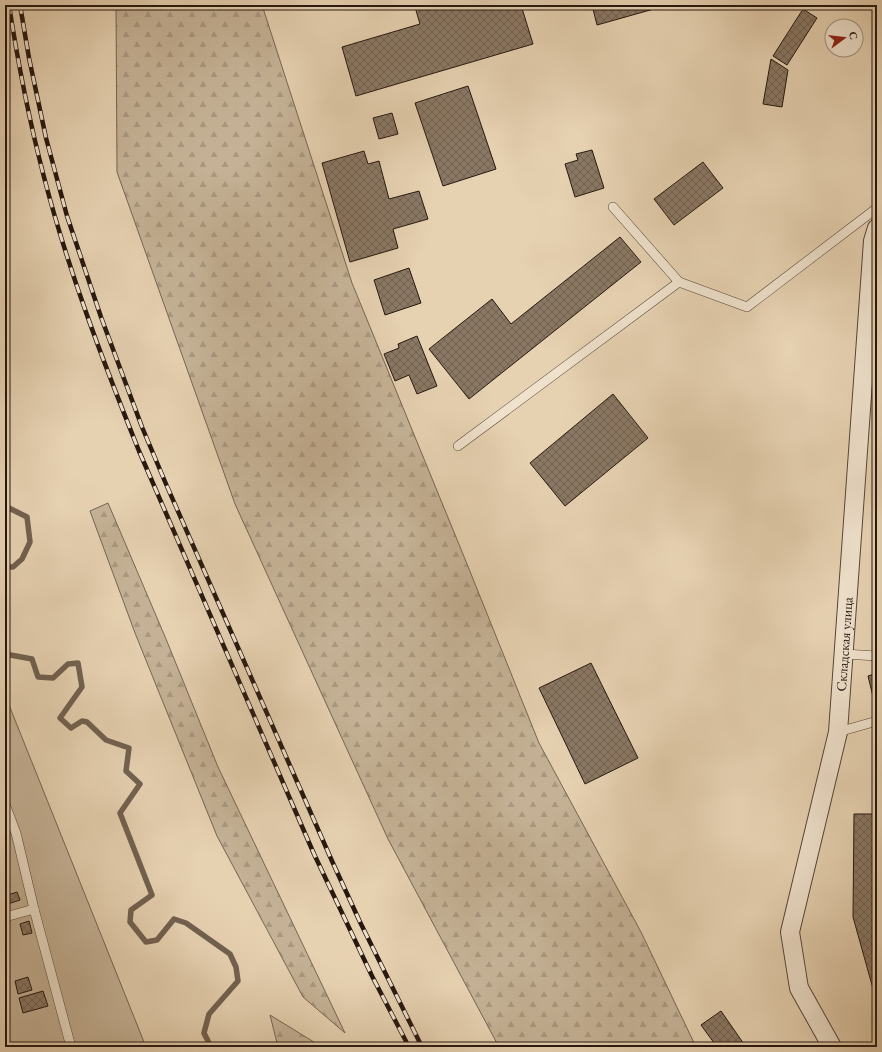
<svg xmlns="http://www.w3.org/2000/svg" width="882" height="1052" viewBox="0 0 882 1052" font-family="'EB Garamond',serif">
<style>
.green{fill:#c5b296;stroke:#766553}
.forest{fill:url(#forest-firs);stroke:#766553}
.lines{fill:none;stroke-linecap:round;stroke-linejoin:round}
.stream{stroke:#726150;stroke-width:5.5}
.building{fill:url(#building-cross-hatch);stroke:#261810}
.service-casing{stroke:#564638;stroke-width:10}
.minor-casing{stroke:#564638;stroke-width:20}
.service{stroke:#efe1cc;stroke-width:9}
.minor{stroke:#efe1cc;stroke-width:18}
.rail-casing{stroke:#261810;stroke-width:4.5}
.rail{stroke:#efe1cc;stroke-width:3;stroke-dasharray:9;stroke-linecap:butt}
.labels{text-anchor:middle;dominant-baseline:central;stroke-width:3;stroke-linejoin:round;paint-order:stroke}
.street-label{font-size:14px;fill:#261810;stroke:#efe1cc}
</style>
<defs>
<pattern id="forest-firs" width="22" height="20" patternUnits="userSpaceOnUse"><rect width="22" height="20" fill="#c5b296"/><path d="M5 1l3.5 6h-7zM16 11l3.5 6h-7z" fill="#a99880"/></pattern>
<pattern id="building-cross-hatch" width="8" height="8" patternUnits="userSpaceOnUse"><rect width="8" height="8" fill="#8a7864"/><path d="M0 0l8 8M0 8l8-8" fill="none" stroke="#716151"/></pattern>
</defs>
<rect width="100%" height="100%" fill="#e6d1b1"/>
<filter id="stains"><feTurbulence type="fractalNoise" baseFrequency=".005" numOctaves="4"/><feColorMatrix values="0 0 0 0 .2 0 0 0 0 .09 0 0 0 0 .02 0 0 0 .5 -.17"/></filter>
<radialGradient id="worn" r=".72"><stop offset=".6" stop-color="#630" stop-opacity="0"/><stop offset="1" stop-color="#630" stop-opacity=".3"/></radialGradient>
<polygon class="green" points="5,695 146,1047 5,1047"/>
<g class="forest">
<polygon points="116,5 262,5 352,283 467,564 539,743 641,932 696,1047 499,1047 388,839 235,504 117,172"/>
<polygon points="108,503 166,639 218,767 345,1033 303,997 217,836 135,633 90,511"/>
<polygon points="270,1015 322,1047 278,1047"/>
</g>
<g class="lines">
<g class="stream">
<polyline points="5,510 9,508 27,517 30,542 22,559 13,567 5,567"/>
<polyline points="5,654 32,659 38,677 53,678 68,664 78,663 82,687 60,718 71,728 82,721 87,722 106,740 129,748 126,771 140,784 120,813 152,895 131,910 130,922 146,942 157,940 174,919 186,923 230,954 236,967 238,981 209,1014 204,1033 211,1047"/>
</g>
</g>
<g class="building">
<polygon points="423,5 521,5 533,44 356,96 342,47 420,24 415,7"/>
<polygon points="592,5 668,5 597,25"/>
<polygon points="803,9 817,18 787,65 773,56"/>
<polygon points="771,59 788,70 782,107 763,104"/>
<polygon points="468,86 496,169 443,186 415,103"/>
<polygon points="392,113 398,134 379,139 373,118"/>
<polygon points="592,150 604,188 575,197 565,164 578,160 576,154"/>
<polygon points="364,151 368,164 379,161 389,199 419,191 428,219 393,229 398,248 350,262 322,163"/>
<polygon points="703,162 723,188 674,225 654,199"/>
<polygon points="620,237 641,262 469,399 429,349 492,299 511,324"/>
<polygon points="409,268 421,303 385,315 374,280"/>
<polygon points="417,336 437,386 417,394 409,375 395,381 384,354 399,348 398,344"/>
<polygon points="613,394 648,438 565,506 530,463"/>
<polygon points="591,663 638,758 585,784 539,688"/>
<polygon points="877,673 877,704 875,705 868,676"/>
<polygon points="854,814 877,814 877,1003 853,917"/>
<polygon points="17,892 20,900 5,905 5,896"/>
<polygon points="29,921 32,933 23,935 20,924"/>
<polygon points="28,977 32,990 18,994 15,981"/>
<polygon points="43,991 48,1006 23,1013 19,998"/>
<polygon points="721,1011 746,1047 717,1047 701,1025"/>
</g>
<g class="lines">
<g class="service-casing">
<g id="service">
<polyline points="613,207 679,282"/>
<polyline points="458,446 679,282 747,307 877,208"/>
<polyline points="844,654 877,656"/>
<polyline points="838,732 877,721"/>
<polyline points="5,804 16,833 34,909"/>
<polyline points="5,917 34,909 71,1047"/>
</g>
</g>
<g class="minor-casing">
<g id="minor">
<path id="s1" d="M832 1047 799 988 790 932 838 732 873 241 877 228"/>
</g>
</g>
<use href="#service" class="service"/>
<use href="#minor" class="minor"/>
<g class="rail-casing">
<g id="rail">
<path d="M9 5C18 63 29 120 44 177 68 270 103 361 139 451L314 854 372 976 409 1047"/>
<polyline points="20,5 29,58 46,138 67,216 101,317 142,427 166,484 332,861 360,922 422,1047"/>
</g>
</g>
<use href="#rail" class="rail"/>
</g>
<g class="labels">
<g class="street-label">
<text stroke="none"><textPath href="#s1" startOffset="418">Складская улица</textPath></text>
</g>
</g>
<rect width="882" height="1052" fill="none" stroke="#e6d1b1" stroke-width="20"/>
<rect x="6" y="6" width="870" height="1040" fill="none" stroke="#261810" stroke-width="2"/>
<rect x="10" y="10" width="862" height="1032" fill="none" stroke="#261810"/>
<g transform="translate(844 38) rotate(75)"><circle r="19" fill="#efe1cc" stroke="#9f9181"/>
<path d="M0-3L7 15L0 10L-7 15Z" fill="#8f2418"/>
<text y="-6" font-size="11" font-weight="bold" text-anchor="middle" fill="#261810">С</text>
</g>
<rect width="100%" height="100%" filter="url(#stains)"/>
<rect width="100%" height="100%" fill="url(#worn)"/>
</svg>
